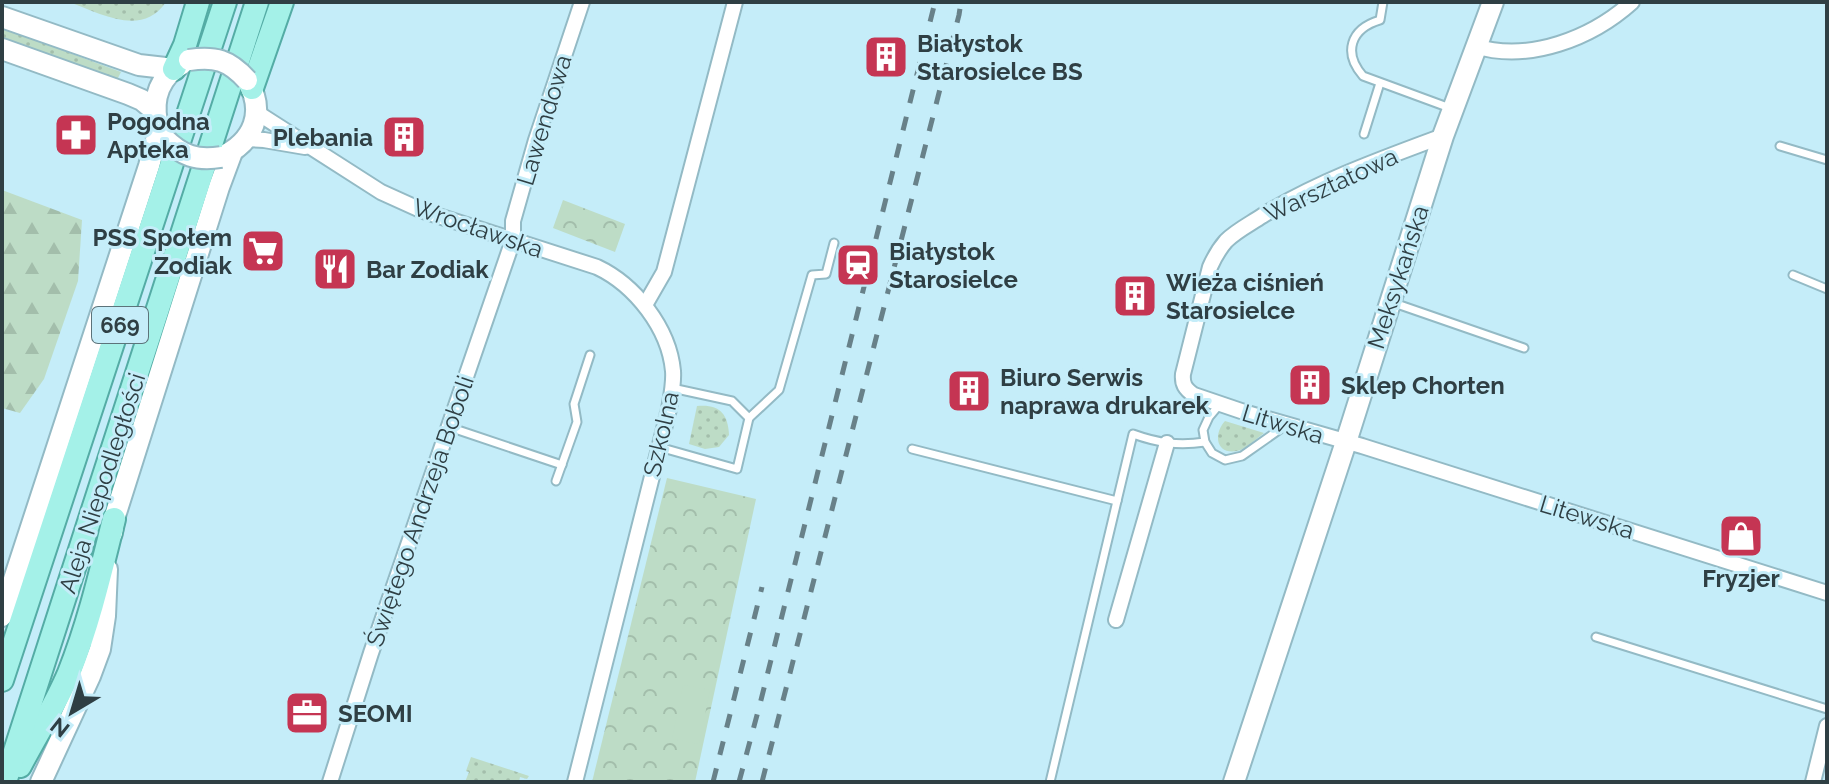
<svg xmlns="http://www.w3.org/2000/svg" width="1829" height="784" viewBox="0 0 1829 784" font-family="Raleway,sans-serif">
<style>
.grass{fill:url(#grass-dots)}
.forest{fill:url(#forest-firs)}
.park{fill:url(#park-crowns)}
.pitch{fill:#bddcc6}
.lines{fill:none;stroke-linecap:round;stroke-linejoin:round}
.lane-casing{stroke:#93bac5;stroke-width:11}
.street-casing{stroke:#93bac5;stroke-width:18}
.secondary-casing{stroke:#93bac5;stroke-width:24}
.primary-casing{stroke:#54aca5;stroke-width:26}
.lane{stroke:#fff;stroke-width:7}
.street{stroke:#fff;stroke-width:14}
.secondary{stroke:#fff;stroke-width:20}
.primary{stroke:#a4f1e8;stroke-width:22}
.rail{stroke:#688189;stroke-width:5;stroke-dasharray:14 14;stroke-linecap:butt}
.secondary-bridge-casing{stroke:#93bac5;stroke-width:24;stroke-linecap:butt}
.secondary-bridge{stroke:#fff;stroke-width:20}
.labels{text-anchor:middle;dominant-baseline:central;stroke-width:6;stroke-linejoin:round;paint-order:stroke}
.shield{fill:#c5edf9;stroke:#5c737a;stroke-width:2}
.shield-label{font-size:22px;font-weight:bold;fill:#2f3f44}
.poi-label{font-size:24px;font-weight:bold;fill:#2f3f44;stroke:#c5edf9;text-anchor:start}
.street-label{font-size:24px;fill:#2f3f44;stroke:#c5edf9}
</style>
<defs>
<pattern id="grass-dots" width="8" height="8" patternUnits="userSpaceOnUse" patternTransform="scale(2)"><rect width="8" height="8" fill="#bddcc6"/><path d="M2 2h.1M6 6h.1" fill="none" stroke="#a3beab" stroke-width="1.8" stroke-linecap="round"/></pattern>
<pattern id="forest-firs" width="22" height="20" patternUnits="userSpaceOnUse" patternTransform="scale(2)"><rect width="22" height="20" fill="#bddcc6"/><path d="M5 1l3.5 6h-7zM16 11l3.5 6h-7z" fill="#a3beab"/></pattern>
<pattern id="park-crowns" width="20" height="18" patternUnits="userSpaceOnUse" patternTransform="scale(2)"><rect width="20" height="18" fill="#bddcc6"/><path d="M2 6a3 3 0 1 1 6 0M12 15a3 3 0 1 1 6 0" fill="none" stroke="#a3beab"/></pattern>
</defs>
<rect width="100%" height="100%" fill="#c5edf9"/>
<g class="grass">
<path d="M69 2H166C142 38 100 13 69 2Z"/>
<polygon points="2,28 121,72 117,80 2,39"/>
<path d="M697 406C719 404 728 413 729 435L719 447 705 449 689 444Z"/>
<path d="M1225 421 1264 433C1256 439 1246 449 1237 451 1216 455 1213 434 1225 421Z"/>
<polygon points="471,757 529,776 527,779 520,777 519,782 465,782 469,772 466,771"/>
</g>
<polygon class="forest" points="2,190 82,220 78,281 44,379 20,413 2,408"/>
<g class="park">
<polygon points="563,200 625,224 615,252 553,228"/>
<polygon points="667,478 756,499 695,782 592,782"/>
</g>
<polygon class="pitch" points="683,685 710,690 699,744 672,739"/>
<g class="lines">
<g class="lane-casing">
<g id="lane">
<path d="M1383 2 1380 20C1350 29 1343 53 1363 76L1450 108"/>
<polyline points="1364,134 1380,83"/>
<polyline points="1780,146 1827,160"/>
<polyline points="1793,275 1827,289"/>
<polyline points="1394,303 1524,348"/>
<polyline points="1220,404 1209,417 1203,430 1205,442 1212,453 1225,460 1242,456 1286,425"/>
<polyline points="749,418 779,390 812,275 826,274 834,243"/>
<polyline points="449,427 562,465"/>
<polyline points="659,447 737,469 749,418 732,401 672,388"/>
<polyline points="912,449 1117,501"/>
<polyline points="556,481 577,422 574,404 590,355"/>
<polyline points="1596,637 1827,709"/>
<path d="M1050 782 1133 434C1158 443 1178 446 1205 442"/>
</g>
</g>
<g class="street-casing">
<g id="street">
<path d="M1475 46C1529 63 1592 38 1632 2"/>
<path d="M256 112 381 192 423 211 597 267C635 285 669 328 673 371 674 383 671 397 669 409L575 782"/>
<path d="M1443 136C1381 159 1317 182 1262 216 1250 224 1236 231 1226 241 1219 249 1214 258 1210 267L1183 374C1182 384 1185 389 1194 395L1247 413 1362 446 1827 593"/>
<polyline points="246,139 264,140 305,147"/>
<polyline points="645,305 664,272 735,2"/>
<polyline points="1116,620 1167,443"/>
<polyline points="330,782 371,653 513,240 513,221 536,140 582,2"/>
<polyline points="1813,782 1827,726"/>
</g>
</g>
<g class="secondary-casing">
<g id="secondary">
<polyline points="2,17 139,65 174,69"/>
<polyline points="2,49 128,94 142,100 154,110"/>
<path d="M157 122C152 98 160 76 182 64"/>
<path d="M221 157C254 142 266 112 247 80"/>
<polyline points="112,533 114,519 219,187 232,152"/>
<polyline points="2,616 149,166 159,129"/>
<polyline points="41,782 90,676 100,649 105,616 107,569"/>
<polyline points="1234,782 1346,442 1443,136 1493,2"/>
</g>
</g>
<g class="primary-casing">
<g id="primary">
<polyline points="174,69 185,45 198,2"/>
<polyline points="252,88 282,2"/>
<polyline points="2,680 225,2"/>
<path d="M20 766C36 735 55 706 69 673 89 623 101 571 114 519"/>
<polyline points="5,782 257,2"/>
</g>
</g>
<use href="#lane" class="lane"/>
<use href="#street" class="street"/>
<use href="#secondary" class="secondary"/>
<use href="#primary" class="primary"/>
<g class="rail">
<polyline points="713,782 762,587"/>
<polyline points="739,782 760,704 935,2"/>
<polyline points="762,782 959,15 961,2"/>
</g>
<g class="secondary-bridge-casing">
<g id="secondary-bridge">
<path d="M189 60C215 56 229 60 247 80"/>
<path d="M164 138C182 156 197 161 221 157"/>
</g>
</g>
<use href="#secondary-bridge" class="secondary-bridge"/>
</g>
<defs>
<g id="building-square" transform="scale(2.3)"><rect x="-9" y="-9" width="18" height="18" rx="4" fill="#c53553" stroke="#c5edf9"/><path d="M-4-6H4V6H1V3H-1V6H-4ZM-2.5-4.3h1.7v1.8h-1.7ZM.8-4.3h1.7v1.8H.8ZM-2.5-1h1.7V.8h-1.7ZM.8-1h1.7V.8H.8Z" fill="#fff"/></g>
<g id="pharmacy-square" transform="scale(2.3)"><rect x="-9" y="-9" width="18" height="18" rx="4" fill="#c53553" stroke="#c5edf9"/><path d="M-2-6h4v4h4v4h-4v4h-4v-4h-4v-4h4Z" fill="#fff"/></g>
<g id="supermarket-square" transform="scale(2.3)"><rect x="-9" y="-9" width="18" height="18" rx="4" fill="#c53553" stroke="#c5edf9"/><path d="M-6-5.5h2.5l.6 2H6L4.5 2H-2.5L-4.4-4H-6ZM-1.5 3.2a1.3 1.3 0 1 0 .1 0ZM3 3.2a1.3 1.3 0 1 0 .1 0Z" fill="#fff"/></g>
<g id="station-square" transform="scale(2.3)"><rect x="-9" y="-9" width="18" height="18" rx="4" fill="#c53553" stroke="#c5edf9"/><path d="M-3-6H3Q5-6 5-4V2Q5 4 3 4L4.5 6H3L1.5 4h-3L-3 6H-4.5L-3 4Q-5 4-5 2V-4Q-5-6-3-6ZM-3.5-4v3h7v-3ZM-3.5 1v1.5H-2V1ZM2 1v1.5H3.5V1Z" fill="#fff"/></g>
<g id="restaurant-square" transform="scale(2.3)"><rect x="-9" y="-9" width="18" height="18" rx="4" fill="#c53553" stroke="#c5edf9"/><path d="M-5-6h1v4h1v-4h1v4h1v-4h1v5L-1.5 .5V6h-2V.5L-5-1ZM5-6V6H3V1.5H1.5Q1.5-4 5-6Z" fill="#fff"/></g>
<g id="shop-square" transform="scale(2.3)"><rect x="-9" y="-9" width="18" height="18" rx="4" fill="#c53553" stroke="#c5edf9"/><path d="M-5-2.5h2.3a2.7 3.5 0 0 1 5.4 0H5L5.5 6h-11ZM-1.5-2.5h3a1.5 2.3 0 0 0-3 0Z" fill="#fff"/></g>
<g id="office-square" transform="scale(2.3)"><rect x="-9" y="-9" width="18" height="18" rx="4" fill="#c53553" stroke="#c5edf9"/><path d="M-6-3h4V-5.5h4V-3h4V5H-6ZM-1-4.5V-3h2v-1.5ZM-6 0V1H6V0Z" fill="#fff"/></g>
</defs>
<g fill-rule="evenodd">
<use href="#building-square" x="886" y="57"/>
<use href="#pharmacy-square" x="76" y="135"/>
<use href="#building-square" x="404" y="137"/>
<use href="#supermarket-square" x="263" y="251"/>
<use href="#station-square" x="858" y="265"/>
<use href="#restaurant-square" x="335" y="269"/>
<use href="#building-square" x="1135" y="296"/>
<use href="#building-square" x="1310" y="385"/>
<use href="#building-square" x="969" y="391"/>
<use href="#shop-square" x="1741" y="536"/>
<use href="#office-square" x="307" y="713"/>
</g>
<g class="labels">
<rect class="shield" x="92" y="307" width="56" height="36" rx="6"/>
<g class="shield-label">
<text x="120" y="325">669</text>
</g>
<g class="poi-label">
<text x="917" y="43">Białystok<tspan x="917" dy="28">Starosielce BS</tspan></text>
<text x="107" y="121">Pogodna<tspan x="107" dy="28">Apteka</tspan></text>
<text x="373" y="137" text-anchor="end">Plebania</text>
<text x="232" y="237" text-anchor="end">PSS Społem<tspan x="232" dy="28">Zodiak</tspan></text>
<text x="889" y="251">Białystok<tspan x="889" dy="28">Starosielce</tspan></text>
<text x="366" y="269">Bar Zodiak</text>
<text x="1166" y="282">Wieża ciśnień<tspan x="1166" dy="28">Starosielce</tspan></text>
<text x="1000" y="377">Biuro Serwis<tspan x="1000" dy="28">naprawa drukarek</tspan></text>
<text x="1341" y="385">Sklep Chorten</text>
<text x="1741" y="578" text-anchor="middle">Fryzjer</text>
<text x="338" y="713">SEOMI</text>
</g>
<g class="street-label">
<text transform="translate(544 120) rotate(-73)">Lawendowa</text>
<text transform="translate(1331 185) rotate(-25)">Warsztatowa</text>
<text transform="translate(478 228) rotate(19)">Wrocławska</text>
<text transform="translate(1398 277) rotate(-72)">Meksykańska</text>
<text transform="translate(1283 424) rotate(17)">Litwska</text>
<text transform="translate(661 434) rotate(-77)">Szkolna</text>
<text transform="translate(102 483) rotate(-72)">Aleja Niepodległości</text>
<text transform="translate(420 511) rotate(-71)">Świętego Andrzeja Boboli</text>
<text transform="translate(1587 517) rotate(17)">Litewska</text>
</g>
</g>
<rect width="1829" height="784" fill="none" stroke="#2f3f44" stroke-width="8"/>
<g transform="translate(72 712) rotate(218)" stroke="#c5edf9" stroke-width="6" paint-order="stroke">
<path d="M0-6L14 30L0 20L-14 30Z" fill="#2f3f44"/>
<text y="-12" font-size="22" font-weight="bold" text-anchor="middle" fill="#2f3f44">N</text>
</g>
</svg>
